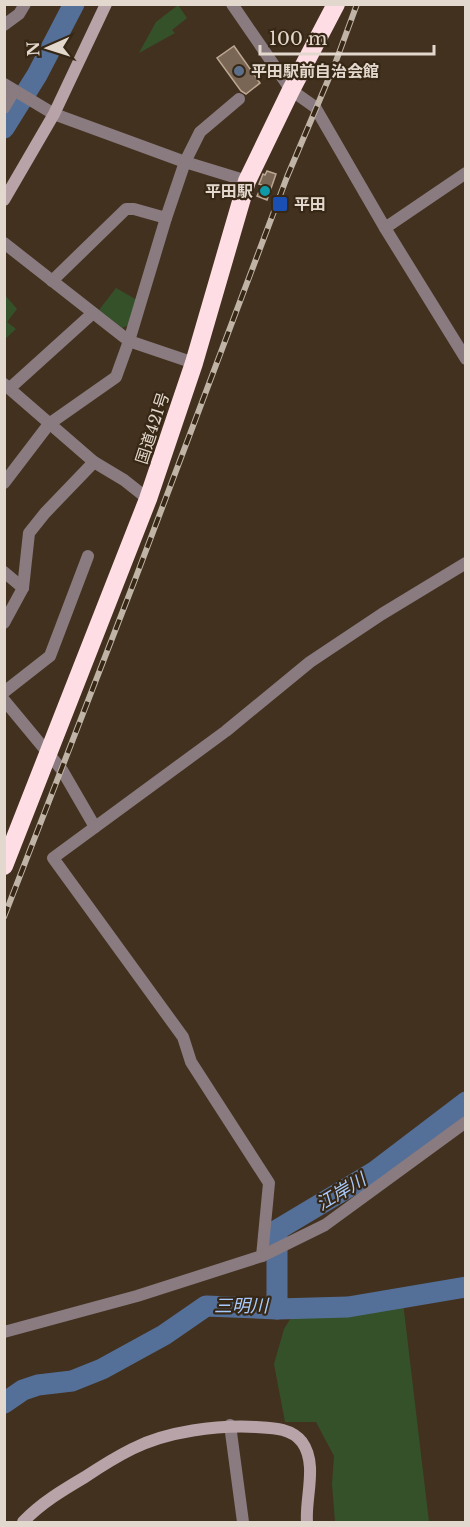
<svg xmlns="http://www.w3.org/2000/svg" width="470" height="1527" viewBox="0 0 470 1527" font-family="'Libre Baskerville','Noto Sans JP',serif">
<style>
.green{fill:#35512a}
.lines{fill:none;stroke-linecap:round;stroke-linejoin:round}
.river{stroke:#547099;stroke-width:21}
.building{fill:#7a6654;stroke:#bea894;stroke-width:1.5}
.street{stroke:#897b7f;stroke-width:12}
.secondary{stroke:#b8a3a8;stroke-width:12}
.highway{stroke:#fedde5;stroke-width:18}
.rail-casing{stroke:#c0b4a7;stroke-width:6}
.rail{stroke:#372715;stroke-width:4;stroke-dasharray:11;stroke-linecap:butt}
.service-dot{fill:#5c6f8a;stroke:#372715;stroke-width:2}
.culture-dot{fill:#0f9aa8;stroke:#372715;stroke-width:2}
.transit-dot{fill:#1a4fb4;stroke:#372715;stroke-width:2}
.labels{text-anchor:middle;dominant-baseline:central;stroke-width:4.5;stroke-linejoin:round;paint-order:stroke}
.poi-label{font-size:16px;font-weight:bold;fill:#e3d8cd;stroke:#372715;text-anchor:start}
.street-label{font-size:16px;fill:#e3d8cd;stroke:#372715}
.water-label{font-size:18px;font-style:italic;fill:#a8cbfe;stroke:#372715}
</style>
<rect width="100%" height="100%" fill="#42311f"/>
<g class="green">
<polygon points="178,5 187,18 172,30 175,33 139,53 156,22"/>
<polygon points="116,288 137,300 129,325 122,328 99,310"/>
<polygon points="5,295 17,309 7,322 16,329 5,339"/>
<polygon points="403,1302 429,1522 335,1522 332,1484 334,1456 316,1422 285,1422 274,1364 284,1329 294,1313 350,1311"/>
</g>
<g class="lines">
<g class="river">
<polyline points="4,128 37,75 74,4"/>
<polyline points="277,1309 277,1230 374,1172 466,1102"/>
<polyline points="4,1403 23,1390 38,1385 72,1381 102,1369 164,1335 206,1306 277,1309 348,1307 466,1287"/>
</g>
</g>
<g class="building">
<polygon points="234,46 260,83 246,94 241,91 217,58"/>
<polygon points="267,171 276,174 267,200 257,196 262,185 259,184 263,174 265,175"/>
</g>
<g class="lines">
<g class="street">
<polyline points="232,4 291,90 315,107 385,228 466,359"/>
<polyline points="4,25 19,14 25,4"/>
<polyline points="4,84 54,114 185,162 247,181"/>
<polyline points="4,108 14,91"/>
<polyline points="385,228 466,173"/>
<polyline points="4,243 129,341 194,363"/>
<polyline points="52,281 126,209 134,209 166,218"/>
<polyline points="4,384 94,462 124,480 148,499"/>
<polyline points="10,388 93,313"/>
<polyline points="4,483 49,424 116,377 129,341 166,218 185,162 200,132 239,99"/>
<polyline points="4,572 23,588"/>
<polyline points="4,623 23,588 29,533 45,513 94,462"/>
<polyline points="4,692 50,656 88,556"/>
<polyline points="4,700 62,770 95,827"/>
<polyline points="262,1256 269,1183 191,1062 183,1037 53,858 226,731 310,662 382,614 466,563"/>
<polyline points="4,1332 137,1296 262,1256 325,1225 466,1122"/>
<polyline points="230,1425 243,1522"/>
</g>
<g class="secondary">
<polyline points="4,200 54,114 106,4"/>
<path d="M23 1522C41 1503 63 1490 85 1477 100 1467 116 1457 132 1449 167 1431 218 1425 256 1427 273 1428 291 1428 302 1442 318 1464 305 1498 307 1522"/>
</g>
<polyline class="highway" points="4,866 148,499 194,363 247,181 291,90 336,4"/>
<g class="rail-casing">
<g id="rail">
<polyline points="332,72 357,4"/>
<polyline points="4,917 136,577 287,177 334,66"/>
</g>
</g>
<use href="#rail" class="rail"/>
</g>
<circle class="service-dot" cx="239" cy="71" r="6"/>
<circle class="culture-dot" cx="265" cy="191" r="6"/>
<rect class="transit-dot" x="272" y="196" width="16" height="16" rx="3"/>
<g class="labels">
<g class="poi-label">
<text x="251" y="71">平田駅前自治会館</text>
<text x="253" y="191" text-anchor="end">平田駅</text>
<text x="294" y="204">平田</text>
</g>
<g class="street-label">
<text transform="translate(152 428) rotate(-72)">国道421号</text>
</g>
<g class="water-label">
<text transform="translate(341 1192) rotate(-31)">江岸川</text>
<text x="241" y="1306">三明川</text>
</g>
</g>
<rect width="470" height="1527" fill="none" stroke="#e3d8cd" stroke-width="12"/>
<g transform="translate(48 48) rotate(267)" stroke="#372715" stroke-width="4.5" paint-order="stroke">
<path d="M0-4.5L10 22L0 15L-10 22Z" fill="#e3d8cd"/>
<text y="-9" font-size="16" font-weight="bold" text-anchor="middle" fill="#e3d8cd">N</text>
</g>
<path d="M260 45v9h174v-9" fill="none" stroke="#e3d8cd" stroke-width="3"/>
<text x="269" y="45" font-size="18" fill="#e3d8cd" stroke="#372715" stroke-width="4.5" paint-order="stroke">100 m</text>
</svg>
